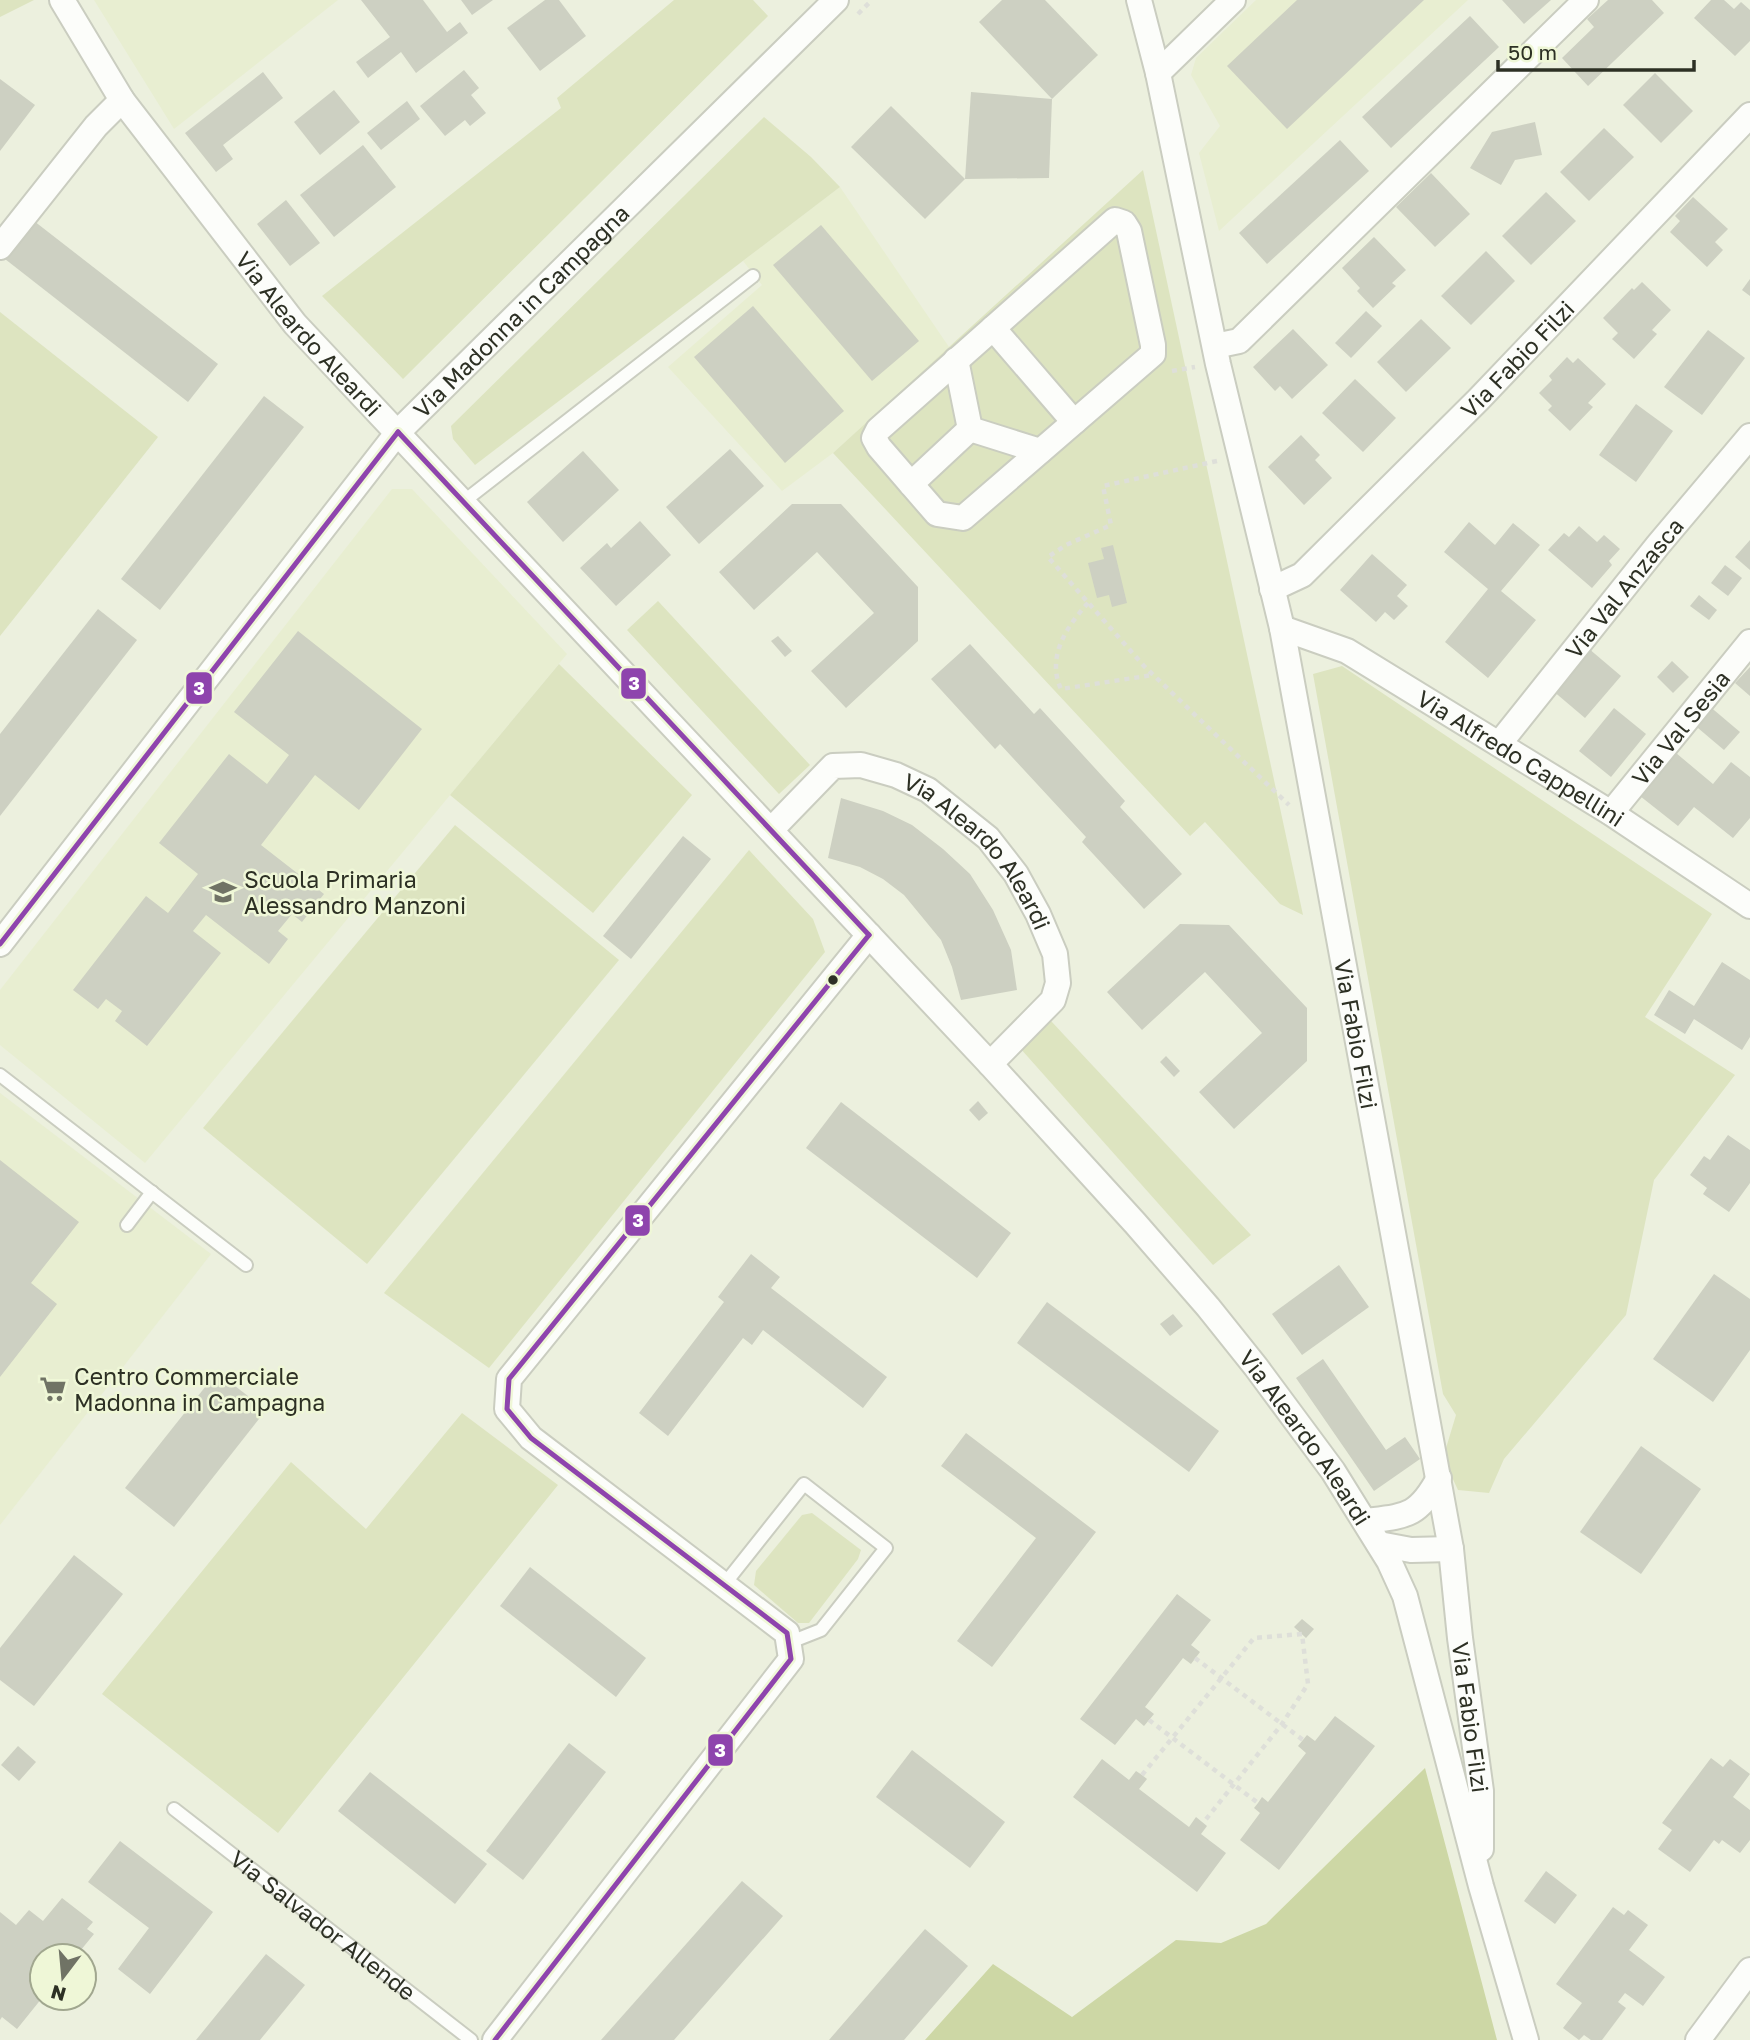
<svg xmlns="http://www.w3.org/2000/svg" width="1750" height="2040" viewBox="0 0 1750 2040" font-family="'Golos Text',sans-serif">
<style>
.built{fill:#e8eed1}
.green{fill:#dde4c0}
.forest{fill:#cdd7a5}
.building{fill:#cdd0c2}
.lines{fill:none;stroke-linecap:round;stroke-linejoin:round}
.lane-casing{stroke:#cacdc0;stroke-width:16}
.street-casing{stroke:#cacdc0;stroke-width:28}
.path{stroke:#dedfd9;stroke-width:4.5;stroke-dasharray:5 5;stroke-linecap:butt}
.lane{stroke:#fcfdfa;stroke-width:12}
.street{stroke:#fcfdfa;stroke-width:24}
.bus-1-casing{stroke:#eff7d7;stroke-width:10}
.bus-1{stroke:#8e44ad;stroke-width:5}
.bus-dot{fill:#2d3024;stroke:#eff7d7;stroke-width:2.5}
.labels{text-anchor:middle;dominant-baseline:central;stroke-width:5;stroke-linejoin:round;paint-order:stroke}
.street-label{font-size:23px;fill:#2d3024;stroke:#eff7d7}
.poi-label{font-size:23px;fill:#2d3024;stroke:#eff7d7;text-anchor:start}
.line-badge{stroke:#eff7d7;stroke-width:2.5}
.badge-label{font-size:19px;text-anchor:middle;font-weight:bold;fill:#fff}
</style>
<rect width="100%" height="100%" fill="#ecf0de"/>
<g class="built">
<polygon points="94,0 338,0 174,129"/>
<polygon points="1256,0 1468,0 1219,231 1199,153 1220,126 1191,75 1196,58"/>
<polygon points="840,187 949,347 833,453 782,491 668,367 762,285 743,261"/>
<polygon points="392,489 412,489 567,654 145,1163 0,1045 0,990"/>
<polygon points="0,1093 211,1254 0,1525"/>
</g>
<g class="green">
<polygon points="0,0 34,0 0,17"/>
<polygon points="674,0 753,0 768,16 403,379 322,296 561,108 557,98"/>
<polygon points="764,117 811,157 840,187 475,465 453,439 451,426"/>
<polygon points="1143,170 1303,915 1280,904 1205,822 1190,836 833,453"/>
<polygon points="0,312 158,437 0,636"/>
<polygon points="658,601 810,765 779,794 627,630"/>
<polygon points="559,664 692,795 593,913 450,795"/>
<polygon points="1342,666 1712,914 1645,1017 1735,1075 1654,1180 1626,1315 1504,1459 1489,1493 1458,1490 1443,1458 1456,1415 1443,1394 1313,674"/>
<polygon points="455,825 619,960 367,1264 203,1128"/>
<polygon points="749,850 813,919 825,952 489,1368 384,1293"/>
<polygon points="1051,1021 1251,1235 1213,1265 1020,1048"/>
<polygon points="462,1413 558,1485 278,1833 102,1694 291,1462 366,1529"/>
<polygon points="812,1513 861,1550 858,1559 809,1623 798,1623 754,1585 756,1571 802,1515"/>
</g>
<polygon class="forest" points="1425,1768 1497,2040 925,2040 993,1964 1072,2017 1176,1940 1221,1943 1266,1924"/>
<g class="building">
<polygon points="361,0 423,0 447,32 460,22 468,33 416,73 401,52 368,78 356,62 390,37"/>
<polygon points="461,0 493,0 472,15"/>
<polygon points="545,0 559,0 586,36 540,71 507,28"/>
<polygon points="1002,0 1045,0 1098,55 1052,99 979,22"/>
<polygon points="1297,0 1424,0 1287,129 1227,66"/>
<polygon points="1502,0 1551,0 1524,24"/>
<polygon points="1608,0 1652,0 1664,13 1588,86 1562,58 1594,27 1587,19"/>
<polygon points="1711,0 1724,0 1734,9 1741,2 1750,10 1750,41 1735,56 1694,18"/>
<polygon points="1470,16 1499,47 1391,148 1362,117"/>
<polygon points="464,70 479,88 471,95 486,113 470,126 465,120 445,136 420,106"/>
<polygon points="263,72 283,98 223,145 233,159 216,172 185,133"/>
<polygon points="1655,73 1693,111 1661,143 1623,105"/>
<polygon points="0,79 35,105 0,151"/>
<polygon points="334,90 360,122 320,155 294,122"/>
<polygon points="971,92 1052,99 1049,178 965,179"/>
<polygon points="407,101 420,119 381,150 367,133"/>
<polygon points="891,106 965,179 925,219 851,147"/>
<polygon points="1535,122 1542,155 1515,160 1501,185 1470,168 1492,132"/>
<polygon points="1604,128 1634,157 1589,201 1560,172"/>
<polygon points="1340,140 1369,171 1267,264 1239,233"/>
<polygon points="363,145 396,187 334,237 300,195"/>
<polygon points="1431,173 1470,214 1435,247 1396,207"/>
<polygon points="1546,192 1576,221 1531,265 1502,236"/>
<polygon points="1693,197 1728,229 1715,242 1723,250 1707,267 1670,232 1680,221 1675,216"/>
<polygon points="286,200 320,243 290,266 257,224"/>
<polygon points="34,221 218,364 188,402 5,259"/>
<polygon points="821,225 919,341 872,381 773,265"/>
<polygon points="1374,237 1406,270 1392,283 1396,286 1373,308 1357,291 1360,288 1342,268"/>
<polygon points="1486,251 1515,281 1471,325 1441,296"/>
<polygon points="1750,279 1750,296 1742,290"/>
<polygon points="1642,282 1671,310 1652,330 1657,334 1634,359 1612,339 1618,333 1603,318 1632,288 1634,290"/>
<polygon points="753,306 844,411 785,463 694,357"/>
<polygon points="1366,311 1382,326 1351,358 1335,343"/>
<polygon points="1421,319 1451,348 1406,392 1377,362"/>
<polygon points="1293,329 1328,365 1292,399 1280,386 1275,391 1253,367"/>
<polygon points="1708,330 1745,358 1702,415 1664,387"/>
<polygon points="1567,357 1573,363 1578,358 1606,384 1588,403 1593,407 1570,431 1548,410 1552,406 1539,393 1552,380 1549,376"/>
<polygon points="1355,379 1396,418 1363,452 1322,413"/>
<polygon points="264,396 304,427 160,610 121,579"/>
<polygon points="1636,404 1673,431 1636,482 1599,455"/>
<polygon points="1301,435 1320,455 1315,460 1332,478 1304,505 1268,467"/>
<polygon points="730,449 764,486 699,544 666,507"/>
<polygon points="583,451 619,490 563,542 527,502"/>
<polygon points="792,504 841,504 918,587 918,641 846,708 811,671 874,613 817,552 754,610 719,572"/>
<polygon points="640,521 671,555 616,606 580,568 607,543 611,548"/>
<polygon points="1469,522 1495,545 1513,523 1540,545 1501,591 1536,620 1488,678 1445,642 1488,589 1444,552"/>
<polygon points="1579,526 1597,542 1604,535 1620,549 1609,561 1612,565 1592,588 1548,550 1564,533 1569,537"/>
<polygon points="1750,540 1750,570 1735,557"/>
<polygon points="1113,545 1127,603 1112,607 1109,595 1097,598 1088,563 1104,559 1101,548"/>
<polygon points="1372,554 1407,585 1397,596 1408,606 1394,620 1385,612 1376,622 1340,590"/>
<polygon points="1725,565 1742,578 1728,596 1711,583"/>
<polygon points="1699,595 1717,610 1709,620 1690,606"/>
<polygon points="98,609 137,640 0,816 0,734"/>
<polygon points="298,631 422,729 359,810 315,775 261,845 324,894 302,922 292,914 278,931 288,939 269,964 206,915 193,931 221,953 147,1046 115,1021 122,1011 106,999 98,1009 73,990 146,896 168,913 198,874 159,843 229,754 267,784 289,755 234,712"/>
<polygon points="778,636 792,651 785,657 771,641"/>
<polygon points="970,644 1034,714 1040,708 1125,801 1120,807 1182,874 1144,909 1082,842 1086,837 1000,744 995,749 931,679"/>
<polygon points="1588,648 1621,676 1585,718 1552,690"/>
<polygon points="1672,661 1689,677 1673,693 1657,677"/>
<polygon points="1750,667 1750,696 1735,683"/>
<polygon points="1708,705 1740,732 1724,750 1692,723"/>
<polygon points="1614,708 1646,734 1611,777 1579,751"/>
<polygon points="1676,753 1713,784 1731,762 1750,777 1750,818 1733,838 1694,807 1678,826 1640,796"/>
<polygon points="841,798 883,811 912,825 943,849 970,874 993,910 1011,950 1017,990 961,1000 952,967 941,940 904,895 883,879 860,867 828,858"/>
<polygon points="683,836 711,859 631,959 603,936"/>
<polygon points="1180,924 1229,925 1307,1008 1307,1061 1234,1129 1199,1092 1262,1033 1205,972 1142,1030 1107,992"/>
<polygon points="1722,962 1750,980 1750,1037 1742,1050 1694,1019 1685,1034 1654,1015 1669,990 1694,1006"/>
<polygon points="1166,1056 1180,1071 1174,1077 1160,1062"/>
<polygon points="978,1101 988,1113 979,1121 969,1110"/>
<polygon points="841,1102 1011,1233 977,1278 806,1148"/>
<polygon points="1728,1135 1750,1150 1750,1183 1729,1212 1703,1194 1707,1188 1690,1175 1704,1156 1710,1160"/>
<polygon points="0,1160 79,1222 31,1283 57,1304 0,1377"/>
<polygon points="751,1254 780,1277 771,1288 887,1377 863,1408 763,1330 752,1345 743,1338 668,1436 639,1413 724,1302 718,1297"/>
<polygon points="1339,1265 1369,1307 1302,1355 1272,1314"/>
<polygon points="1714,1274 1750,1299 1750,1350 1713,1402 1653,1359"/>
<polygon points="1047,1302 1219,1431 1189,1472 1017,1343"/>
<polygon points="1173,1314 1183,1326 1170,1336 1160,1324"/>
<polygon points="1323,1359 1386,1450 1405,1437 1420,1459 1374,1491 1296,1378"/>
<polygon points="217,1372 266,1410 174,1527 125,1488"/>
<polygon points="966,1433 1096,1532 992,1667 957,1641 1036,1538 941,1466"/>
<polygon points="1641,1446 1701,1489 1641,1574 1580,1532"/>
<polygon points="74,1555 123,1594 34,1706 0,1680 0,1648"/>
<polygon points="530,1567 646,1658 616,1697 500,1606"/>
<polygon points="1177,1594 1211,1620 1191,1645 1200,1652 1191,1664 1183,1658 1145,1707 1154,1714 1144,1726 1136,1719 1115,1745 1080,1719"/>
<polygon points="1302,1619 1314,1629 1306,1638 1294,1627"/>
<polygon points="1335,1716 1375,1746 1279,1870 1240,1840 1260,1813 1254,1808 1258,1803 1262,1797 1268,1802 1306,1753 1298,1746 1307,1735 1315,1741"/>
<polygon points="569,1743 606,1772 523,1880 486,1851"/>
<polygon points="18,1746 36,1762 19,1781 1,1765"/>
<polygon points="912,1750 1005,1822 970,1868 876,1797"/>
<polygon points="1711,1758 1723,1767 1730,1759 1750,1774 1733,1797 1750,1810 1750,1840 1740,1853 1722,1840 1719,1844 1714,1840 1690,1872 1658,1849 1672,1830 1662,1823"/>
<polygon points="1102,1759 1129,1780 1136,1771 1142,1775 1147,1779 1139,1789 1189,1827 1196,1817 1207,1826 1201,1834 1226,1853 1197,1892 1073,1797"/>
<polygon points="370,1772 487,1864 455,1904 338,1811"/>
<polygon points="120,1841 213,1912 150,1994 118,1969 149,1928 88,1882"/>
<polygon points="1546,1871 1577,1895 1555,1924 1524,1901"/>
<polygon points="742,1881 783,1916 674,2040 601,2040"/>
<polygon points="62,1898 93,1922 87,1929 94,1934 76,1956 42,1956 42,1998 17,2029 2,2017 0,2020 0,1912 16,1925 29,1910 43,1921"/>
<polygon points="1613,1907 1624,1915 1628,1910 1648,1925 1629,1950 1665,1977 1643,2006 1625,1993 1618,2002 1626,2008 1602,2040 1591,2040 1584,2035 1579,2040 1563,2028 1582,2003 1556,1984"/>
<polygon points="925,1929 968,1966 904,2040 829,2040"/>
<polygon points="266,1954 305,1985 260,2040 196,2040"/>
</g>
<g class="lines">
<g class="lane-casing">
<g id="lane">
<polyline points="463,502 753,276"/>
<polyline points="0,1075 246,1265"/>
<polyline points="127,1225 152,1192"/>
<polyline points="723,1586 804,1484 886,1548 821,1630 788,1643"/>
<path id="s1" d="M174 1809 471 2040"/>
</g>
</g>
<g class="street-casing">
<g id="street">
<path id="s2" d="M62 0 122 100 295 324 990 1064 1135 1223 1208 1307 1256 1367 1333 1471 1389 1561 1405 1596 1481 1886 1526 2040"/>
<path id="s3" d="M1139 0 1158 73 1218 364 1282 628 1451 1549 1460 1638 1481 1791V1849"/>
<polyline points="1158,73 1233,0"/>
<polygon points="1115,220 1124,223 1129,231 1153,345 1153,354 963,518 937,514 879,447 874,438 878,430"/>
<polyline points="0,247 96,126 122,100"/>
<polyline points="993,328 1074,422"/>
<polyline points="1215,346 1239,341 1586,0"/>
<polyline points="956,360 970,429 1040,451"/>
<polyline points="911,484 970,429"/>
<path id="s4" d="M1272 589 1302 575 1478 400 1750 115"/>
<path id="s5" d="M1282 628 1347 651 1611 813 1750 906"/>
<path id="s6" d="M1499 744 1658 545 1750 436"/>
<path id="s7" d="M1611 813 1750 642"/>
<path id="s8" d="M771 830 833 766 861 765 896 775 928 790 988 838 1016 874 1038 914 1055 954 1058 983 1053 1000 990 1064"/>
<path id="s9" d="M0 944 398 432 836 0"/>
<path d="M1365 1521C1406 1516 1418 1517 1439 1478"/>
<polyline points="1379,1544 1411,1550 1451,1549"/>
<polyline points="495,2040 791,1659 787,1633 531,1438 507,1409 509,1379 869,935"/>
<polyline points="1698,2040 1750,1970"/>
</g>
</g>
<g class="path">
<polyline points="858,14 872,0"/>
<polyline points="1172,371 1195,367"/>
<polyline points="1217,461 1103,486 1111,525 1066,545 1048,557 1144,666 1289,805"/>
<path d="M1088 603C1067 626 1046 657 1061 689L1153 675"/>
<polyline points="1195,1658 1303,1740"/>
<polyline points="1149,1720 1258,1803"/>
<polyline points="1142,1775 1254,1638 1302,1634 1308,1684 1282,1724 1203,1823"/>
</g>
<use href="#lane" class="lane"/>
<use href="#street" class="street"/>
<g class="bus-1-casing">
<g id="bus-1">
<polyline points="398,432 869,935"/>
<polyline points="0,944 398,432"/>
<polyline points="495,2040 791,1659 787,1633 531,1438 507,1409 509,1379 869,935"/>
</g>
</g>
<use href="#bus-1" class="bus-1"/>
</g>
<defs>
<g id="school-bare" transform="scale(2.1)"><path d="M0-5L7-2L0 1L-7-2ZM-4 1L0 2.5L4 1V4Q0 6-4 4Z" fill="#707365" stroke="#eff7d7" stroke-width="2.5" paint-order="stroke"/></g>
<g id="supermarket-bare" transform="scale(2.1)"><path d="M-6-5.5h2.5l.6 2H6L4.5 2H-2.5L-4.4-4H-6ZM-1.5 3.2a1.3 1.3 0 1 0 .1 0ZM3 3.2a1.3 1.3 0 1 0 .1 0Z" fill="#707365" stroke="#eff7d7" stroke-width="2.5" paint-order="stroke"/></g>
</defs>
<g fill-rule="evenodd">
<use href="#school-bare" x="223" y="892"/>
<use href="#supermarket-bare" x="53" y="1389"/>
</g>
<circle class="bus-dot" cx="833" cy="980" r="6"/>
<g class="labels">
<g class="street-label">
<text stroke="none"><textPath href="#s9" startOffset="821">Via Madonna in Campagna</textPath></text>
<text stroke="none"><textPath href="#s2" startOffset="416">Via Aleardo Aleardi</textPath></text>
<text stroke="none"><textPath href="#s4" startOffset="338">Via Fabio Filzi</textPath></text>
<text stroke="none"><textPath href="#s6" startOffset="200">Via Val Anzasca</textPath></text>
<text stroke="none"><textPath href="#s7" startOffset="110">Via Val Sesia</textPath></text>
<text stroke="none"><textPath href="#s5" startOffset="273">Via Alfredo Cappellini</textPath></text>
<text stroke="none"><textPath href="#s8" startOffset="268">Via Aleardo Aleardi</textPath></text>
<text stroke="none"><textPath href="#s3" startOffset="1057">Via Fabio Filzi</textPath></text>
<text stroke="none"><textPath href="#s2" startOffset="1904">Via Aleardo Aleardi</textPath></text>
<text stroke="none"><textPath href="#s3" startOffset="1750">Via Fabio Filzi</textPath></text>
<text stroke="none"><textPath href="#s1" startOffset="189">Via Salvador Allende</textPath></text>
</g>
<g class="poi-label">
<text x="244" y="879">Scuola Primaria<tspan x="244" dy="26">Alessandro Manzoni</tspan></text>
<text x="74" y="1376">Centro Commerciale<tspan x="74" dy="26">Madonna in Campagna</tspan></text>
</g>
</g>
<g class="line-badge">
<rect x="620" y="667" width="27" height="33" rx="7" fill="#8e44ad"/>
<rect x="185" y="671" width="28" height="34" rx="7" fill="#8e44ad"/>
<rect x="624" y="1204" width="27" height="33" rx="7" fill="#8e44ad"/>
<rect x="707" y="1733" width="27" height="34" rx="7" fill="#8e44ad"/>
</g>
<g class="badge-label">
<text x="634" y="690">3</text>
<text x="199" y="695">3</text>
<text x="638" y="1227">3</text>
<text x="720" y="1757">3</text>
</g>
<g transform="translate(63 1977) rotate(196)"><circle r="33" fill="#eff7d7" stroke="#a1a78f" stroke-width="2"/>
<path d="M0-5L12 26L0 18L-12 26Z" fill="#707365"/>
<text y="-10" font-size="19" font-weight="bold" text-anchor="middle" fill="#2d3024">N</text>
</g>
<path d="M1498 60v10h196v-10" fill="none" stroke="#2d3024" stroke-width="3.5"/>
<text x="1508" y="60" font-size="21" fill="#2d3024" stroke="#eff7d7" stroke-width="5" paint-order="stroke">50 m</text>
</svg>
